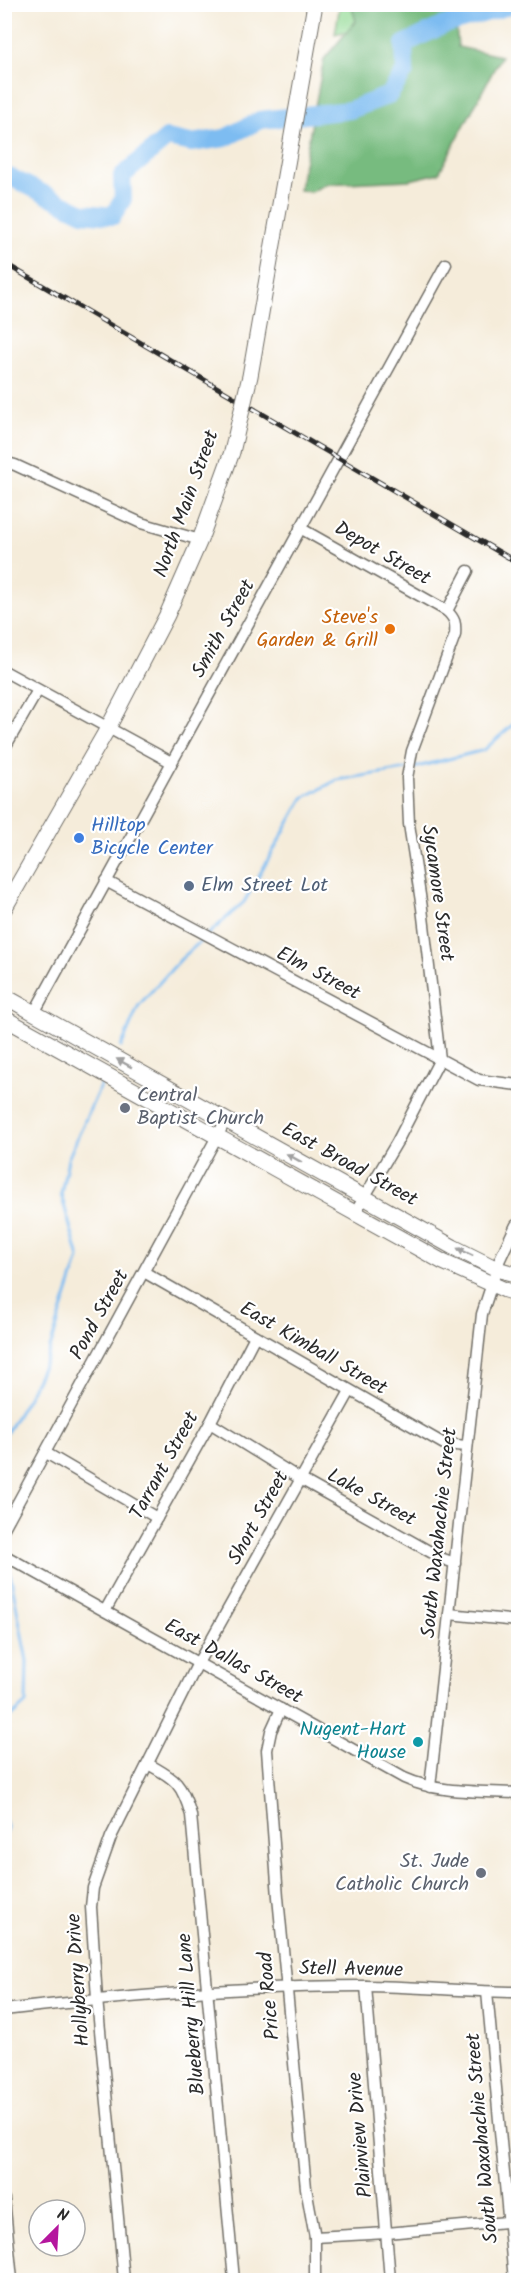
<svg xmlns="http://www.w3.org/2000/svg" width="523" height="2285" viewBox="0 0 523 2285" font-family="Kalam,sans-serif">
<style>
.green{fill:#94db96;stroke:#608360;stroke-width:1.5}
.forest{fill:#77bb7f;stroke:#517355;stroke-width:1.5}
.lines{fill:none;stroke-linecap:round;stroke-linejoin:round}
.stream{stroke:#7dbcf1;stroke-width:3}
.river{stroke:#7dbcf1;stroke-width:18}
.street-casing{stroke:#726f68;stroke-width:13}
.secondary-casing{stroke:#726f68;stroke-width:17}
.street{stroke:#fff;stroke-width:10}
.secondary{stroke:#fff;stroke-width:15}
.rail-casing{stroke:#2b2b2b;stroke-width:5}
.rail{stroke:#fff;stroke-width:3;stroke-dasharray:9;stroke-linecap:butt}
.secondary-bridge-casing{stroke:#726f68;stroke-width:17;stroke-linecap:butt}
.secondary-bridge{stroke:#fff;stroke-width:15}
.oneway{fill:#a0a0a0}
.food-dot{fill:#e8710a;stroke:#fff;stroke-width:2}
.shop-dot{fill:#3f7fe0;stroke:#fff;stroke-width:2}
.service-dot{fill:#5c6f8a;stroke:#fff;stroke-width:2}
.worship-dot{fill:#6b7280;stroke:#fff;stroke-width:2}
.culture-dot{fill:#0f9aa8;stroke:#fff;stroke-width:2}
.labels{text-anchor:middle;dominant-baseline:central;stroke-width:4.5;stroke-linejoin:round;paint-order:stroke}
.street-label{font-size:20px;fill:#2b2b2b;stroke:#fff}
.food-label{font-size:20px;fill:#c56008;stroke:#fff;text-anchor:end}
.shop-label{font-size:20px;fill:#366cbe;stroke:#fff;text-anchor:start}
.service-label{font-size:20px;fill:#4e5e75;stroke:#fff;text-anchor:start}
.worship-label{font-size:20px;fill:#5b616d;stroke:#fff;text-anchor:start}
.culture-label{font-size:20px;fill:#0d838f;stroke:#fff;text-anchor:end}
</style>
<rect width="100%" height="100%" fill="#fff"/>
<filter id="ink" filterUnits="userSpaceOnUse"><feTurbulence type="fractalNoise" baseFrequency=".0167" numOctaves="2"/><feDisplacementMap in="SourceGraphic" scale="12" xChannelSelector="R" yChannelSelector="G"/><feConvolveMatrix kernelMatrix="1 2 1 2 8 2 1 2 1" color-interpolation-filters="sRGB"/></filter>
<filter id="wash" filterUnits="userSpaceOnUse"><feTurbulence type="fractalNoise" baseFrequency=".008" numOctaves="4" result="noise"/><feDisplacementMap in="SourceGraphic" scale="24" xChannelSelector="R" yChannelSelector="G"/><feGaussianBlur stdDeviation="1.35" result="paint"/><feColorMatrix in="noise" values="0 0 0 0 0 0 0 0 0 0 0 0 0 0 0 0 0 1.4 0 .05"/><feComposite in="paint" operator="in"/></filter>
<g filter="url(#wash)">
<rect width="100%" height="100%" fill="#f5ecda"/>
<polygon class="green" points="340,5 465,5 335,34"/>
<polygon class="forest" points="351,5 481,5 455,14 458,47 501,56 439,173 410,180 326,184 311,192 299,190 324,59 356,21"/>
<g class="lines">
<g class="stream">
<polyline points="413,768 484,750 518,720"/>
<polyline points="121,1047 139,1005 181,959 244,902 303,798 337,780 406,769"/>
<polyline points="4,1437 28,1397 46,1360 79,1258 61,1194 68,1159 102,1082"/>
<polyline points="4,1723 26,1703 27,1661 9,1568"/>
<polyline points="4,1820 7,1827 4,1834"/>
</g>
<polyline class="river" points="4,174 83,213 113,216 123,199 122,176 167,138 191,143 225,138 260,120 350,110 389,95 405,71 404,44 444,25 515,4"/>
</g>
</g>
<g filter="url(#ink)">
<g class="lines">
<g class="street-casing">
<g id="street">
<polyline points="4,462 15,465 141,523 200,540"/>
<path d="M300 528 447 611C455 619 456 623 455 635L412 751 407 778 409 824 422 908 440 1059 397 1142 355 1213"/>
<polyline points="447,611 468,571"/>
<polyline points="4,671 171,762"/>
<polyline points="4,749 38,690"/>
<polyline points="106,881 479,1080 518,1085"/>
<polyline points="34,1013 446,264"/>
<polyline points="144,1272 444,1444 467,1446"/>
<polyline points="210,1423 302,1480 443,1559 455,1563"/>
<polyline points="46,1453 157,1518"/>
<polyline points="4,1528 226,1120"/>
<path d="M4 1555 404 1778C439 1794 481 1791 518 1793"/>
<polyline points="105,1611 210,1423 255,1336"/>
<polyline points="449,1614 518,1621"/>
<polyline points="281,1709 271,1731 267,1750 278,1897 306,2188 315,2237 315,2280"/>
<path d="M148 1764C176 1779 182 1784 191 1815L234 2280"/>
<polyline points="430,1787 482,1314 500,1259 516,1225"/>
<polyline points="366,1986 390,2280"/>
<polyline points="487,1992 514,2280"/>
<path d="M4 2010C124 1996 243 1986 364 1986 415 1986 467 1992 518 1992"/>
<polyline points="4,2199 12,2280"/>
<polyline points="315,2237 387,2233 518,2221"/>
<polyline points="124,2280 97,1999 91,1907 93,1888 111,1837 198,1663 350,1391"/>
</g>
</g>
<g class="secondary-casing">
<g id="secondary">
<polyline points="4,909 108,728 167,615 200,540 232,452"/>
<polyline points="4,996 453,1247 497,1269 518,1275"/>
<polyline points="4,1018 443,1262 505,1290 518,1294"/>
</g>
</g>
<use href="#street" class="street"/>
<use href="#secondary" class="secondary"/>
<g class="rail-casing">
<polyline id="rail" points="4,263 518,563"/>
</g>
<use href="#rail" class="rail"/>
<g class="secondary-bridge-casing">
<polyline id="secondary-bridge" points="232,452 250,376 315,4"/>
</g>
<use href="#secondary-bridge" class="secondary-bridge"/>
</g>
<defs><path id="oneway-solid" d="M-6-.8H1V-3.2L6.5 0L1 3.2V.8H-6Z" transform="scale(1.5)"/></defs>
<g class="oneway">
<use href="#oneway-solid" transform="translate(124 1063) rotate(-151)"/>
<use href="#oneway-solid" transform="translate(294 1158) rotate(-151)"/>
<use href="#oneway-solid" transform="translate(465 1252) rotate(-154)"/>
</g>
</g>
<circle class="food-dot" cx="390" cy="629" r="6"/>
<circle class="shop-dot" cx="79" cy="838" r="6"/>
<circle class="service-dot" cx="189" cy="886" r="6"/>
<g class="worship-dot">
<circle cx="125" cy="1108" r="6"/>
<circle cx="481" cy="1873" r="6"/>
</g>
<circle class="culture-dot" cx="418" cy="1742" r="6"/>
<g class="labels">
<g class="street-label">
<text transform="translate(187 504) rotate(-70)">North Main Street</text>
<text transform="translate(382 554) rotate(30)">Depot Street</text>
<text transform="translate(224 629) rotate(-61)">Smith Street</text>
<text transform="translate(437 893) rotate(82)">Sycamore Street</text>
<text transform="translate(318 974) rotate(28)">Elm Street</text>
<text transform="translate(349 1165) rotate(29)">East Broad Street</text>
<text transform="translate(100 1315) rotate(-61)">Pond Street</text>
<text transform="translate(313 1349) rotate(30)">East Kimball Street</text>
<text transform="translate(165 1466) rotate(-61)">Tarrant Street</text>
<text transform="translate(371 1498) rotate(29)">Lake Street</text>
<text transform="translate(259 1518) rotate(-61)">Short Street</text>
<text transform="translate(440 1533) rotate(-84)">South Waxahachie Street</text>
<text transform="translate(233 1662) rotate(29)">East Dallas Street</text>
<text transform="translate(351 1970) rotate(1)">Stell Avenue</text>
<text transform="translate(79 1980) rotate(-94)">Hollyberry Drive</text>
<text transform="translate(270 1996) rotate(-95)">Price Road</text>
<text transform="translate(192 2014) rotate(-95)">Blueberry Hill Lane</text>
<text transform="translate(361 2135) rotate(-95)">Plainview Drive</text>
<text transform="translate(483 2138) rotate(-95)">South Waxahachie Street</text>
</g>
<g class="food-label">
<text x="378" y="618">Steve's<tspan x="378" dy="23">Garden &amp; Grill</tspan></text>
</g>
<g class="shop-label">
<text x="91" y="826">Hilltop<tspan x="91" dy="23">Bicycle Center</tspan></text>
</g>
<g class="service-label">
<text x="201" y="886">Elm Street Lot</text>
</g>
<g class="worship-label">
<text x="137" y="1096">Central<tspan x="137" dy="23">Baptist Church</tspan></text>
<text x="469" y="1862" text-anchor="end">St. Jude<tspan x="469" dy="23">Catholic Church</tspan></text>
</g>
<g class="culture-label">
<text x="406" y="1730">Nugent-Hart<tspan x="406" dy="23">House</tspan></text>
</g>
</g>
<rect width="523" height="2285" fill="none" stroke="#fff" stroke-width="24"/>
<g transform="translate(57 2228) rotate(24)"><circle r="28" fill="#ffffff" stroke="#aaaaaa" stroke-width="1.5"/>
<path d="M0-4.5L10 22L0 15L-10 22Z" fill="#b5179e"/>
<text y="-9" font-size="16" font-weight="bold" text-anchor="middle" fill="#2b2b2b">N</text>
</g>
</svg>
